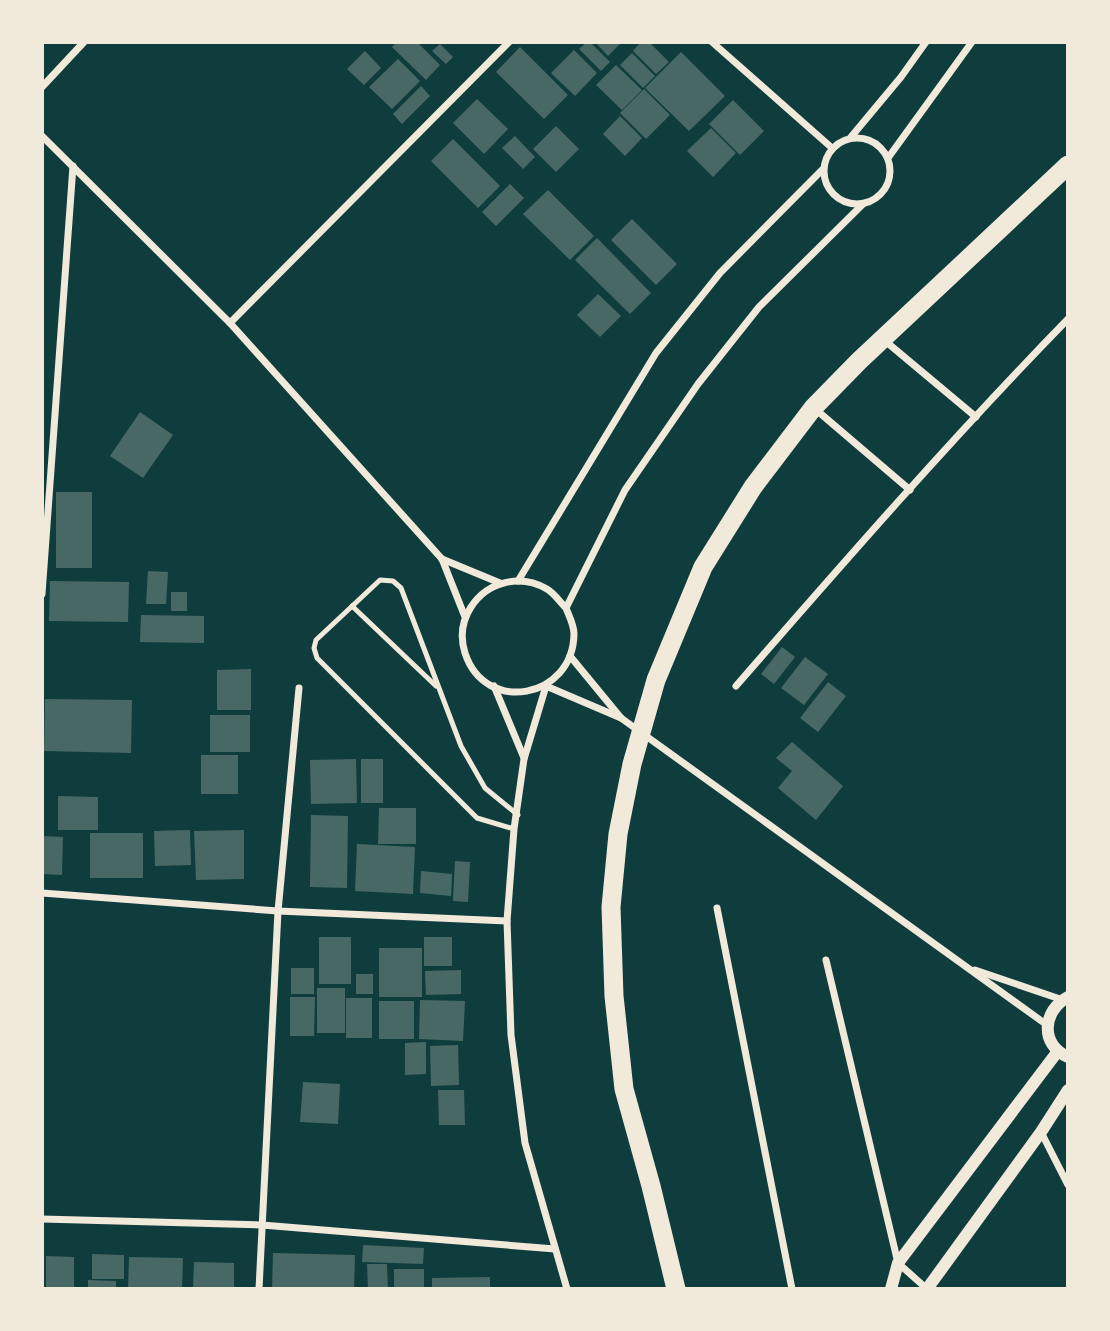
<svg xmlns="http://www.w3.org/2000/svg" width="1110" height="1331" viewBox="0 0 1110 1331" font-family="'Alegreya Sans',sans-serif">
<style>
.building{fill:#486865}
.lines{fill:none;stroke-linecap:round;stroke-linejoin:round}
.service{stroke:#f1e9da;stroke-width:5}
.minor{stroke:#f1e9da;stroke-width:7}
.tertiary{stroke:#f1e9da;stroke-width:12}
.trunk{stroke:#f1e9da;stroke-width:19}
</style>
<rect width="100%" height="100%" fill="#0f3d3e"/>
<g class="building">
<polygon points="397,42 417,42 440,65 426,80 392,47"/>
<polygon points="587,42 590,42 610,62 601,71 579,49"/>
<polygon points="595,42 622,42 608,56"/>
<polygon points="641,42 649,42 669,62 656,74 633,51"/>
<polygon points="440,44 453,57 446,64 432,51"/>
<polygon points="520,47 568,95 544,119 496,72"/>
<polygon points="574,50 597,73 575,96 551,73"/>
<polygon points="365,51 381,68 364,85 347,69"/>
<polygon points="681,52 725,96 689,131 645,88"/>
<polygon points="632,53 655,76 643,88 620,65"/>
<polygon points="398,59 420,81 392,109 369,87"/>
<polygon points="616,65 642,90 622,110 596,85"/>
<polygon points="421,86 430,96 402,124 393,114"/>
<polygon points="644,89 670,115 646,139 620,113"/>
<polygon points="477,99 508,129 484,154 453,123"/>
<polygon points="733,100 764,131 740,155 709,124"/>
<polygon points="620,116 642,138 625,156 603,134"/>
<polygon points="556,126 579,149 556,172 533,149"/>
<polygon points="711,128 736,153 713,177 687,151"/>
<polygon points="515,136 535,157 523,169 502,148"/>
<polygon points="453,139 500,186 478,208 431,161"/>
<polygon points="510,184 524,198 496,226 482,212"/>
<polygon points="548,190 594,236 570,260 523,214"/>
<polygon points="632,219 677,264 656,285 611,240"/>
<polygon points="597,238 651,293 630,314 575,260"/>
<polygon points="598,294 621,316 600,337 577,315"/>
<polygon points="140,412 173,435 143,478 110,456"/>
<rect x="56" y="492" width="36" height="76"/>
<polygon points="148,571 168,572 166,604 146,604"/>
<polygon points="50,581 129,582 128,622 49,621"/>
<rect x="171" y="592" width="16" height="19"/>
<polygon points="141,615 204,616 204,643 140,642"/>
<polygon points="782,647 795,657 774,684 761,674"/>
<polygon points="805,657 828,674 804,705 781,688"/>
<polygon points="251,669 251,710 217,710 217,670"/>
<polygon points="828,682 846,696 818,732 800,718"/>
<polygon points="45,699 132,700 131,753 44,751"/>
<rect x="210" y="715" width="40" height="37"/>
<polygon points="792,742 843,786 816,820 778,788 792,771 776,758"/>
<rect x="201" y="755" width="37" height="39"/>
<polygon points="356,759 357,803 311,804 310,760"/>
<rect x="361" y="759" width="22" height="44"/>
<polygon points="58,796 98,797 98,830 58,830"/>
<polygon points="379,808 416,808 416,844 378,844"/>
<polygon points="311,815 348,816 347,888 310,887"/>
<polygon points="190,830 191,865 155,866 154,831"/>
<polygon points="244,830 244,879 196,880 194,831"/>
<rect x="90" y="833" width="53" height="45"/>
<polygon points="42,836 63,837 62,875 42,874"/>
<polygon points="357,844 415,847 413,894 355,891"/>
<polygon points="455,861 470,862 468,902 453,901"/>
<polygon points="421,871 452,874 451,896 420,893"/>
<rect x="319" y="937" width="32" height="47"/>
<rect x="424" y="937" width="28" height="29"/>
<rect x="379" y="948" width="43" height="49"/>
<rect x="291" y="968" width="23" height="26"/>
<polygon points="461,970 461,994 426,995 425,971"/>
<rect x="356" y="974" width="17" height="20"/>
<rect x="317" y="988" width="28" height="45"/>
<polygon points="290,997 315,997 314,1036 290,1036"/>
<rect x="346" y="998" width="26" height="40"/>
<polygon points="420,1000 465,1001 463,1041 419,1039"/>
<rect x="379" y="1001" width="35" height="38"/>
<polygon points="426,1042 426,1074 405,1075 405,1043"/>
<polygon points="458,1045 459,1085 431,1086 430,1046"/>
<polygon points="303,1082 340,1084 338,1124 300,1122"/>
<polygon points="438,1090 464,1090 465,1125 439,1125"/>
<polygon points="363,1245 424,1248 423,1264 362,1262"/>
<polygon points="273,1253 355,1255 354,1289 272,1289"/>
<polygon points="92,1254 124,1255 124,1279 92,1279"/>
<polygon points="46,1256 74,1257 74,1289 46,1289"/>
<polygon points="129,1257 183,1258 182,1289 128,1289"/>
<polygon points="194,1262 234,1263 234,1287 193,1287"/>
<polygon points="367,1264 387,1264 388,1289 368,1289"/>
<rect x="394" y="1269" width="30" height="20"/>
<polygon points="490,1277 490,1289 432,1289 432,1278"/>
<polygon points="88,1280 116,1281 116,1289 88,1289"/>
</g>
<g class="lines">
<g class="service">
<polyline points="352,606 436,686"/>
<polyline points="514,829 477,818 317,658 314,648 316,640 380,580 393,581 401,588 461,746 485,788 518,815"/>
</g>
<g class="minor">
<polyline points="712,42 832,148"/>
<polyline points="42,87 84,42"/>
<polyline points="42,136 230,323 442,559 465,617"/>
<polyline points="851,137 901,77 926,42"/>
<circle cx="857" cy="171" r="33"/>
<polyline points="888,158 972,42"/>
<polyline points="230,323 509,42"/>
<polyline points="884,340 976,417"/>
<polyline points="814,408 910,490"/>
<polyline points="442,559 500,583"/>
<polyline points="518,581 656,353 720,273 823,169"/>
<polyline points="42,594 73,166"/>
<path d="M566 608C560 602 554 593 547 589 520 574 488 581 471 607 462 621 460 637 465 653 485 715 573 699 574 634 574 625 569 616 566 608L625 490 698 384 759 307 863 204"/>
<polyline points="570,656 621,718 1047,1025"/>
<polyline points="494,686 524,758"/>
<path d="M736 686C844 562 953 437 1068 319"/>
<polyline points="42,893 278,911 507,921"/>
<polyline points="717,908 792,1289"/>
<polyline points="826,960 898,1263 927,1289"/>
<polyline points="975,970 1063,1000"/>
<polyline points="1041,1132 1068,1185"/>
<polyline points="42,1219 262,1225 555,1249"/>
<polyline points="259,1289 278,911 299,688"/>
<polyline points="567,1289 525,1143 511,1035 507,921 514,829 524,759 546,686 621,718"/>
</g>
<g class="tertiary">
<path d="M1068 997C1042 1011 1040 1045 1068 1057"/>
<polyline points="891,1289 898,1263 1058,1051"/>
<polyline points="927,1289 1041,1132 1068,1090"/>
</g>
<polyline class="trunk" points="676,1289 651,1186 624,1089 614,996 611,907 618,834 632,764 656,680 703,567 753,487 813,408 859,361 1068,165"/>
</g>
<rect width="1110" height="1331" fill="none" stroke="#f1e9da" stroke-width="88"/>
</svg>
